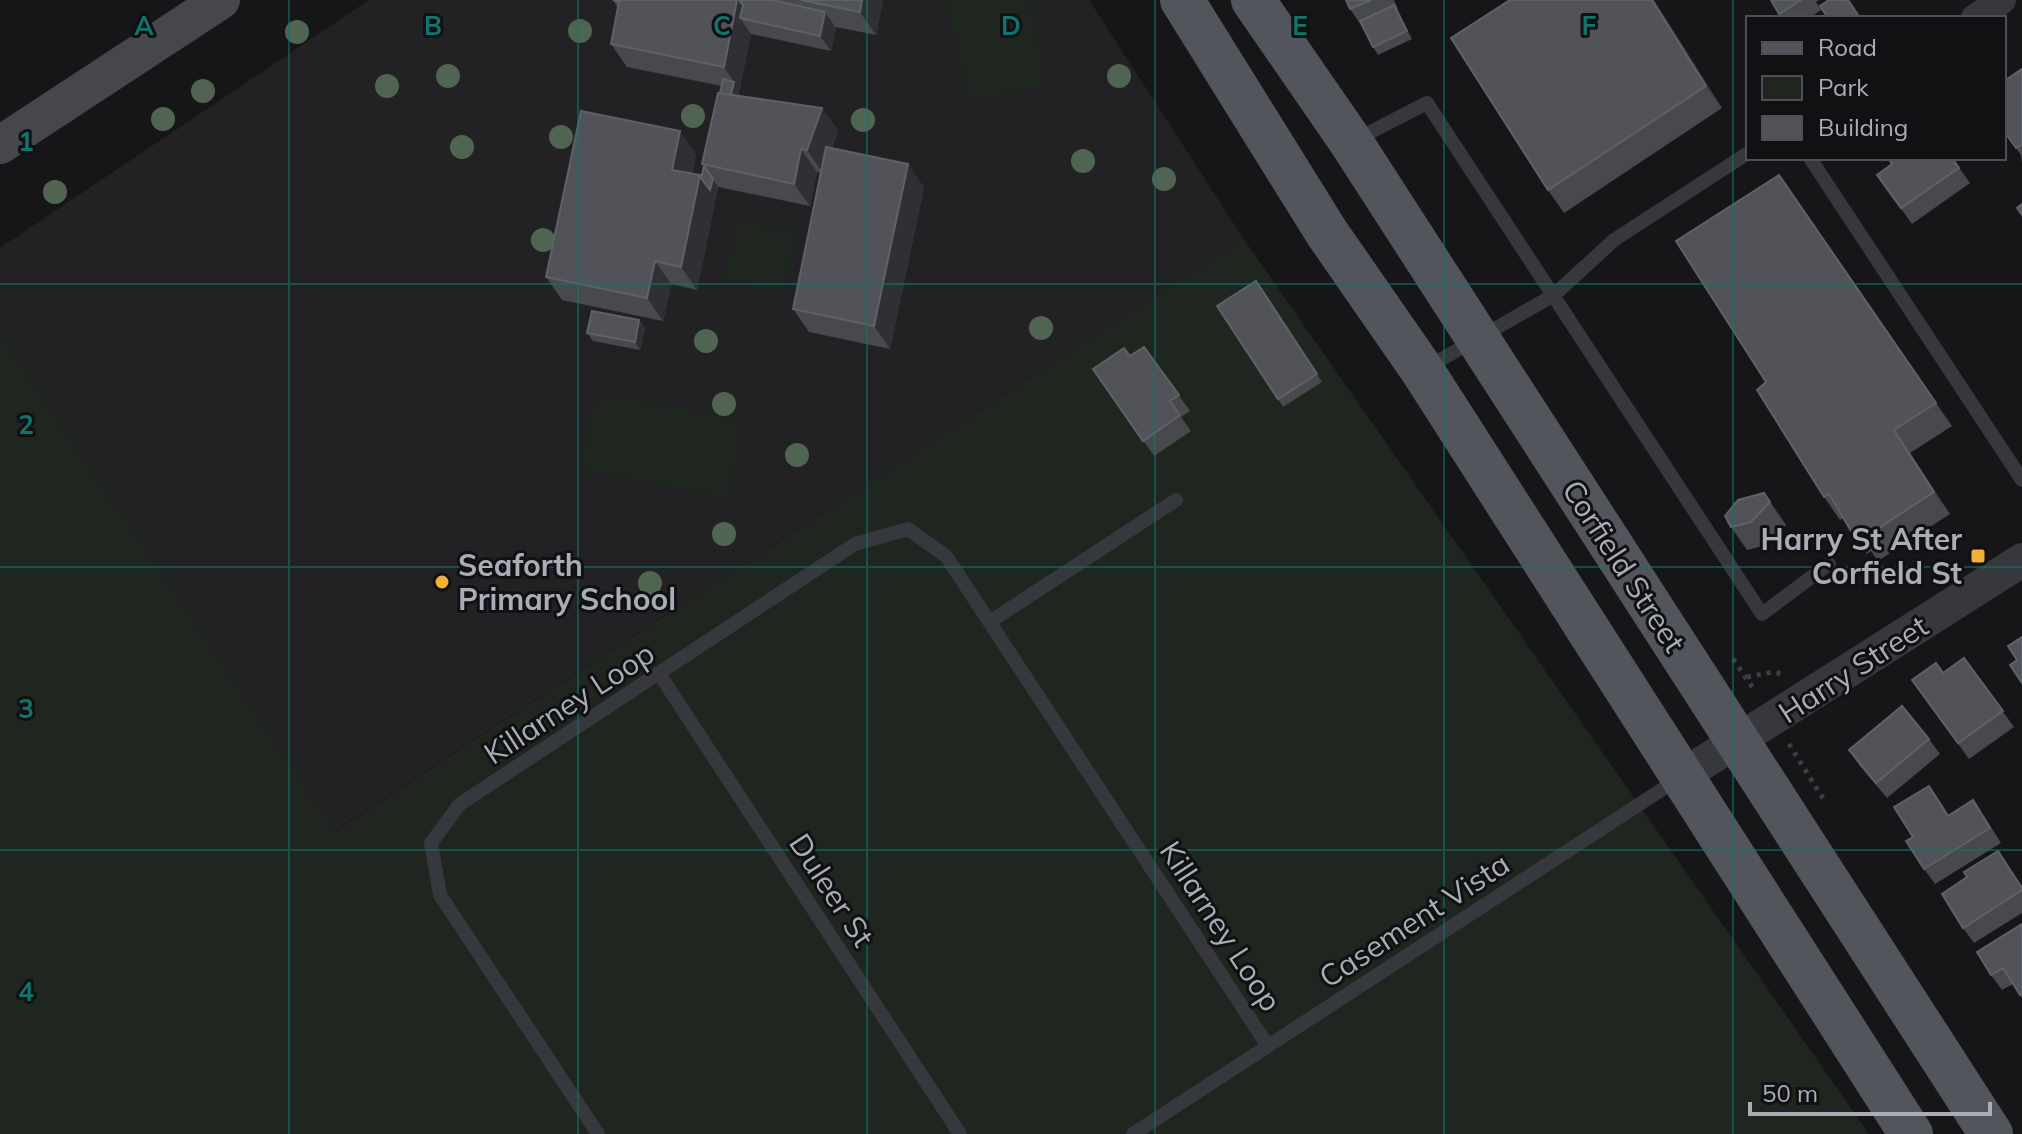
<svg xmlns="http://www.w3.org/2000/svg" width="2022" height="1134" viewBox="0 0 2022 1134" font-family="Mulish,sans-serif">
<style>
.built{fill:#222225}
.green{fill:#1e261f}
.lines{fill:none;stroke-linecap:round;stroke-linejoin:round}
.path{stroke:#3d3f44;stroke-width:5;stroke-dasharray:4 6;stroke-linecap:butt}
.service{stroke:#37383d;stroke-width:14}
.minor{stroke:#37383d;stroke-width:28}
.tertiary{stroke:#37383d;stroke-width:34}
.secondary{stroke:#45474d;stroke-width:38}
.primary{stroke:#53555c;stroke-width:44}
.tree{fill:#506452}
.wall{fill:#47494d}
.shaded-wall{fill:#2f3033}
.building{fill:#525359;stroke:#5f6168;stroke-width:2}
.grid{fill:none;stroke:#0f766e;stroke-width:2;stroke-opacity:0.55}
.poi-dot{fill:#f2b134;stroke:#111113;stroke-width:3}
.labels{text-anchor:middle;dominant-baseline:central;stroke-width:6;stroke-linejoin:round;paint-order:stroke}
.poi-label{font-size:30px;font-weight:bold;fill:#a8adb8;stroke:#111113;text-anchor:end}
.street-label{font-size:30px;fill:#a8adb8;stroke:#111113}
.grid-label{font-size:26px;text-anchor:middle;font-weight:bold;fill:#0f766e;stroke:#111113;stroke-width:6;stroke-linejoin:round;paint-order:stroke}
</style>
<rect width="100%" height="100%" fill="#161618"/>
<polygon class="built" points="369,0 1089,0 1243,238 334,831 0,333 0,248"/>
<g class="green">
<polygon points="946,0 1028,0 1047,85 968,102"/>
<polygon points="737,220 797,232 784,293 724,280"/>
<polygon points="1243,238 1869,1134 0,1134 0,333 335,831"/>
<polygon points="596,391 744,421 728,499 580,469"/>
</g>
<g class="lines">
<g class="path">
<polyline points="1733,659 1753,688"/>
<polyline points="1747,677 1773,672 1783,674"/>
<polyline points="1789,744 1824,800"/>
</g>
<g class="service">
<polyline points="1355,140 1427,103 1762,614 1829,564"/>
<polyline points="1810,158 2022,480"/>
<polyline points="1426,368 1554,295 1614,240 1748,153"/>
<polyline points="991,621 1176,500"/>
<polyline points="660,675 960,1134"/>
<polyline points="598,1134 440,895 431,843 460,804 855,544 908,529 946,556 1268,1046"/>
<polyline points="1133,1134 1678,779"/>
</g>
<polyline class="minor" points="1975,18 2002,0"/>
<polyline class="tertiary" points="1682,776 2022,560"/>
<polyline class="secondary" points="0,145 221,0"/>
<g class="primary">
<polyline points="1182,0 1327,233 1422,370 1911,1134"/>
<polyline points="1253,0 1351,142 1991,1134"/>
</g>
</g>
<g class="tree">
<circle cx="580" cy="31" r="12"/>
<circle cx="297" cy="32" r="12"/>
<circle cx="448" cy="76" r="12"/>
<circle cx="1119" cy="76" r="12"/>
<circle cx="387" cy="86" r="12"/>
<circle cx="203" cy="91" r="12"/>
<circle cx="693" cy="116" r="12"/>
<circle cx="163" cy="119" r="12"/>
<circle cx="863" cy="120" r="12"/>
<circle cx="561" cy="137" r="12"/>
<circle cx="462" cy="147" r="12"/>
<circle cx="1083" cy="161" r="12"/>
<circle cx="1164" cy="179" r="12"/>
<circle cx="55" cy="192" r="12"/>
<circle cx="543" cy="240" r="12"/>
<circle cx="1041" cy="328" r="12"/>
<circle cx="706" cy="341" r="12"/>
<circle cx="724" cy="404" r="12"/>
<circle cx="797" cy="455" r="12"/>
<circle cx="724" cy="534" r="12"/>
<circle cx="650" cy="583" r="12"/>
</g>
<g class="wall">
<polygon points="613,0 883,0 876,35 836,27 831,51 751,34 738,96 822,108 838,131 832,148 924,187 890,349 809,332 793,309 821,172 817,172 810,206 718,187 697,290 671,284 663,321 562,300 546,277 696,154 692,174 701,178 704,166 702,164 722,86 627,67 611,44 618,8"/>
<polygon points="1346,0 1394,0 1398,9 1397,9 1412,39 1378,55 1373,47 1362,25 1361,25 1350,9"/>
<polygon points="1654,0 1722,108 1564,213 1548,190"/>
<polygon points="1771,0 1819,0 1816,2 1821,10 1809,18 1782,18"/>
<polygon points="2022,69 2022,163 2021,155 2007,135 2004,137 2004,81"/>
<polygon points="1952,158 1970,183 1912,224 1877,175 1892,164"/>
<polygon points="1779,175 1952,426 1910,453 1950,514 1878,561 1871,551 1867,554 1843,518 1840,520 1824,497 1766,382"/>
<polygon points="1256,281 1322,382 1283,407 1217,306"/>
<polygon points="639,320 645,328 640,350 593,341 587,333"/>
<polygon points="1144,347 1190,411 1181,417 1191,431 1154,456 1093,369 1130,356"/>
<polygon points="1764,493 1786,525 1767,545 1747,550 1731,527"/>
<polygon points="1964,658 2014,727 1969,759 1912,680 1943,673"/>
<polygon points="1929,739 1940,754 1887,798 1860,766 1849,750"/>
<polygon points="1940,801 1948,815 1984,816 2001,843 1935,884 1924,869 1913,837"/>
<polygon points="1998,851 2022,887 2022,913 1974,943 1963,928 1967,877"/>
<polygon points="2022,924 2022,998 2013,984 2002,990 1991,975"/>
</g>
<g class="shaded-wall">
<polygon points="737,0 739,0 754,21 740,18 751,34 722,168 715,167 734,82 724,67"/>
<polygon points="862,0 883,0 876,35 860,12"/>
<polygon points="1652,0 1654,0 1722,108 1706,86"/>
<polygon points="1394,5 1399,13 1412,39 1407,31"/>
<polygon points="825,12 836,28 831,51 820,36"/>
<polygon points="822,108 838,131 823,173 807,150"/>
<polygon points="680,131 696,154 688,192 672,170"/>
<polygon points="801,149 817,172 810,206 794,184"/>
<polygon points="908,164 924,187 890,349 874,326"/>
<polygon points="700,175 710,190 713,179 718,187 697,290 681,267"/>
<polygon points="655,261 671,284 663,321 647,298"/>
<polygon points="639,320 645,328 640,350 635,342"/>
<polygon points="1894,430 1910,453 1950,514 1934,492"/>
</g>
<g class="building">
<polygon points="613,0 737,0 724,67 611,44 619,2"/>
<polygon points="739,0 772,0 825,12 820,36 740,18 743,5"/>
<polygon points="801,0 862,0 860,12"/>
<polygon points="1346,0 1371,0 1350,9"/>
<polygon points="1510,0 1652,0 1706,86 1548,190 1451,38"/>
<polygon points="1771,0 1801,0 1779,14"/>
<polygon points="1829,0 1848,0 1858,15 1853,18 1828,18 1820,6"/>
<polygon points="1394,5 1407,31 1373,47 1360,21"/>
<polygon points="2022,69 2022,144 2016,148 2004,131 2004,81"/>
<polygon points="723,79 734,82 731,95 720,93"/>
<polygon points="718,93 822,108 807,150 801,149 794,184 702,164"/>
<polygon points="581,111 680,131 672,170 700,175 681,267 655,261 647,298 546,277"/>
<polygon points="826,147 908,164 874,326 793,309"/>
<polygon points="1888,158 1952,158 1959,168 1901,208 1877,175 1892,164"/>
<polygon points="704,166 713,179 710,190 701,178"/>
<polygon points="1779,175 1936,403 1894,430 1934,492 1862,539 1855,528 1851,531 1829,494 1824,497 1757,390 1766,382 1676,241"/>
<polygon points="2022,204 2022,215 2017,208"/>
<polygon points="1256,281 1317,374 1278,399 1217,306"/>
<polygon points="592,311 639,320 635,342 587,333"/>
<polygon points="1144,347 1179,395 1170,401 1180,415 1143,441 1093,369 1124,348 1130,356"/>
<polygon points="1764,493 1770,502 1751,522 1731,527 1725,516 1738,500"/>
<polygon points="2022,637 2022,683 2010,665 2017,660 2008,646"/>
<polygon points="1964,658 2003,711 1958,743 1912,680 1936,663 1943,673"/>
<polygon points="1902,706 1929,739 1876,783 1849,750"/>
<polygon points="1929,786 1948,816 1973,800 1990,828 1924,869 1906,841 1913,837 1894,807"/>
<polygon points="1998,851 2022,888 2022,890 1963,928 1942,894 1967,877 1964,872"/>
<polygon points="2022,924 2022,994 2020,995 2003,968 1991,975 1977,952"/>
</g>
<path class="grid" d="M289 0V1134M578 0V1134M867 0V1134M1155 0V1134M1444 0V1134M1733 0V1134M0 284H2022M0 567H2022M0 850H2022"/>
<g class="poi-dot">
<rect x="1970" y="548" width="16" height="16" rx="4"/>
<circle cx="442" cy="582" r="8"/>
</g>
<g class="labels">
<g class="poi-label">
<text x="1962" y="539">Harry St After<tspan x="1962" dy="34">Corfield St</tspan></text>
<text x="458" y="565" text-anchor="start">Seaforth<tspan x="458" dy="34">Primary School</tspan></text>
</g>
<g class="street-label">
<text transform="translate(1624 566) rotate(57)">Corfield Street</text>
<text transform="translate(1853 669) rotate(-33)">Harry Street</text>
<text transform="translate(569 703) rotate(-33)">Killarney Loop</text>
<text transform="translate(832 890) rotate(57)">Duleer St</text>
<text transform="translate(1414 920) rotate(-33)">Casement Vista</text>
<text transform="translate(1221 926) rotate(57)">Killarney Loop</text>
</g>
</g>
<g class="grid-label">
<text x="144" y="35">A</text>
<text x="433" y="35">B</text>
<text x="722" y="35">C</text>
<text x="1011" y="35">D</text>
<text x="1300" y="35">E</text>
<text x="1589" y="35">F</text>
<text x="26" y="151">1</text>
<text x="26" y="434">2</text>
<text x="26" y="718">3</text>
<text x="26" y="1001">4</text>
</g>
<rect x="1746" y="16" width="260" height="144" fill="#111113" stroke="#4d4f55" stroke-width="2"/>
<rect x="1762" y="42" width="40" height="12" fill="#53555c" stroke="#4d4f55" stroke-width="2"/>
<text x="1818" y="56" font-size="24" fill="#a8adb8">Road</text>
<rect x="1762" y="76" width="40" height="24" fill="#1e261f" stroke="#4d4f55" stroke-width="2"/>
<text x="1818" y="96" font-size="24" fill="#a8adb8">Park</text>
<rect x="1762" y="116" width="40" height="24" fill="#525359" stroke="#4d4f55" stroke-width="2"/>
<text x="1818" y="136" font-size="24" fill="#a8adb8">Building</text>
<path d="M1750 1102v12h240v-12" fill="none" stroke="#a8adb8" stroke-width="4"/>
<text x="1762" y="1102" font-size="24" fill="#a8adb8" stroke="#111113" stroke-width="6" paint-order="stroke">50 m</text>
</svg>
